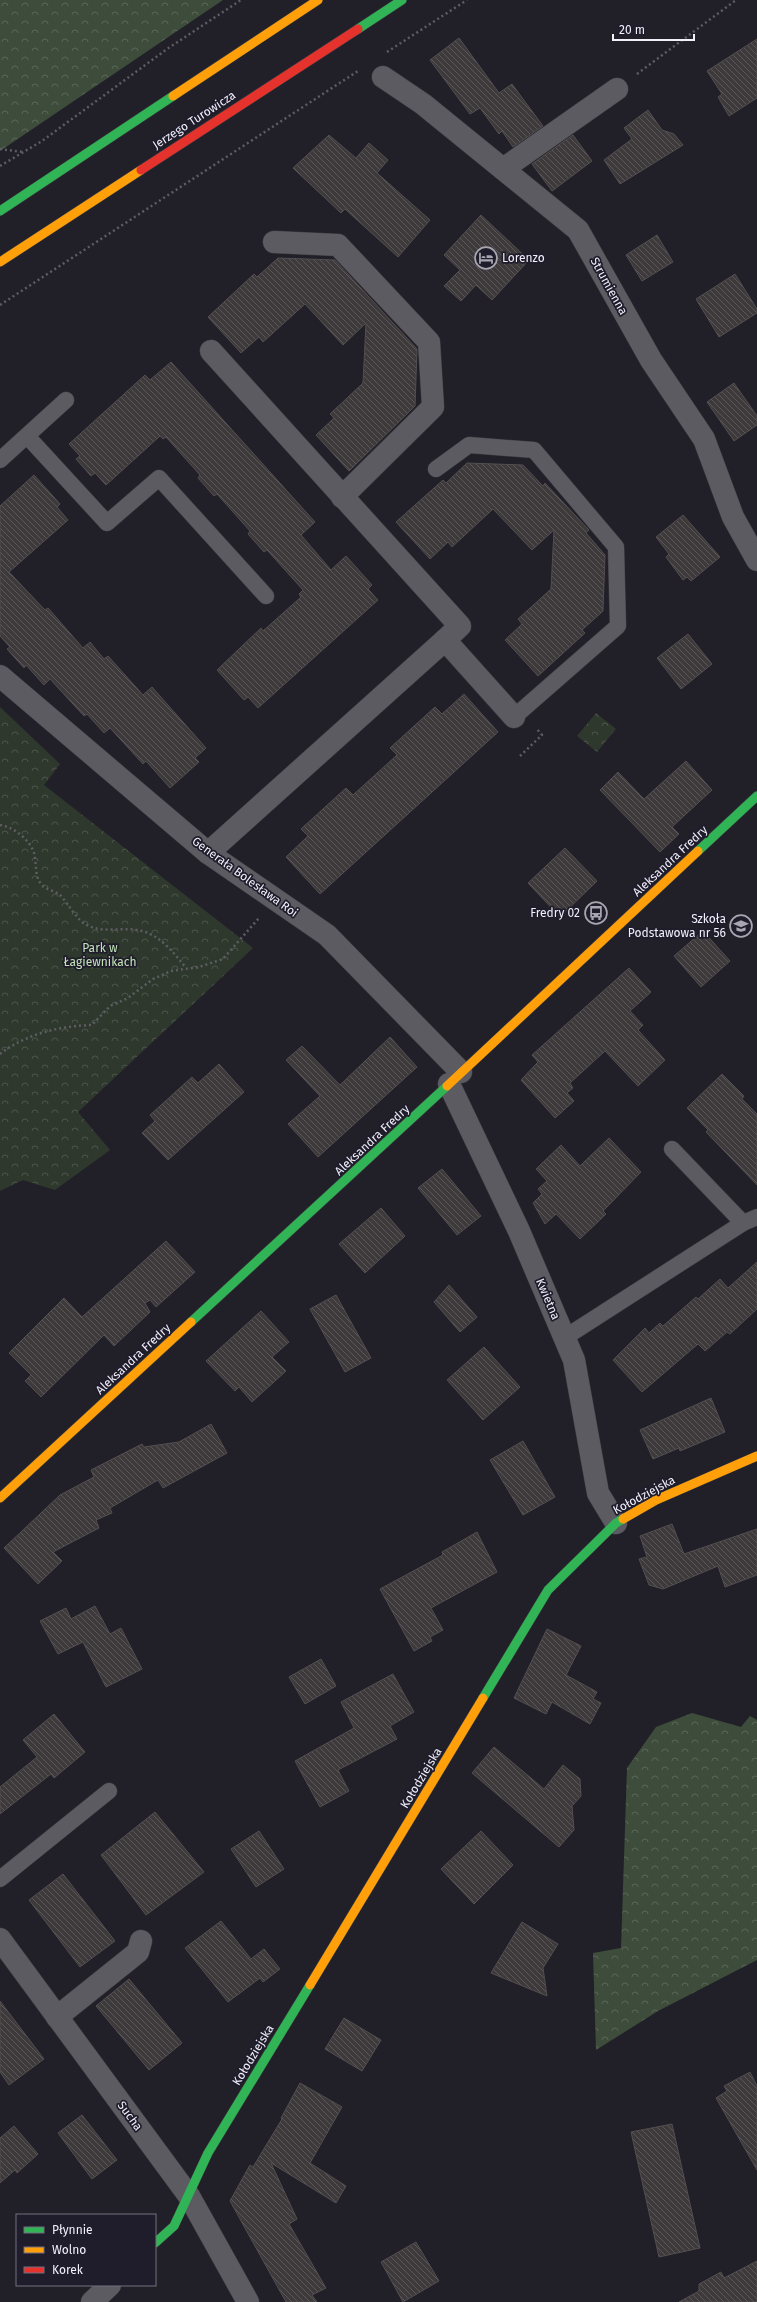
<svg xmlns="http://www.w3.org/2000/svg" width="757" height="2302" viewBox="0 0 757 2302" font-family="'Fira Sans',sans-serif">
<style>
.forest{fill:url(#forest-crowns)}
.park{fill:url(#park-crowns)}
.building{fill:url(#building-back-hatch);stroke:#534e50}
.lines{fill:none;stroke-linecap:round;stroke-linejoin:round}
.lane-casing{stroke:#3d3c42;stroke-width:17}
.street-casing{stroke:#3d3c42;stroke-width:23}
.fast-casing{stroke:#3d3c42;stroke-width:10}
.slow-casing{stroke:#3d3c42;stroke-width:10}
.jam-casing{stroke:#3d3c42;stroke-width:10}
.path{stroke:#5e5d64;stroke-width:2.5;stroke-dasharray:2 3;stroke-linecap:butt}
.lane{stroke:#5c5b62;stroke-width:16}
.street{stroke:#5c5b62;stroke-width:22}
.fast{stroke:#30b455;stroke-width:9}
.slow{stroke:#ff9f0a;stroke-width:9}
.jam{stroke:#e5322d;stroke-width:9}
.labels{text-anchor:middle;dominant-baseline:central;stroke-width:3.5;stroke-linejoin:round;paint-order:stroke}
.street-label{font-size:12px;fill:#f1f0fb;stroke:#1f1c2b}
.poi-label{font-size:12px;fill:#f1f0fb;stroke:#1f1c2b;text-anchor:end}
.park-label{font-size:12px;fill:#c2e4b7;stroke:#1f1c2b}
</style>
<defs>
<pattern id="forest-crowns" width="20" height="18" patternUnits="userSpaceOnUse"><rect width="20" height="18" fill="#3e4d3b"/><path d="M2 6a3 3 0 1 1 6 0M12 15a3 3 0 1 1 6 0" fill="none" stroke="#5a6758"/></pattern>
<pattern id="park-crowns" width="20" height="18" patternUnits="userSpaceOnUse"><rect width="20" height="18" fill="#2f382c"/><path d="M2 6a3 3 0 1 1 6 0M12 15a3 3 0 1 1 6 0" fill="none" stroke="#4e554c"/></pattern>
<pattern id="building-back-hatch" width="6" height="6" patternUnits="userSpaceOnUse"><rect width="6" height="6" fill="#3e3a3c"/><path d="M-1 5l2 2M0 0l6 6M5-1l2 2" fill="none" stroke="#5a5759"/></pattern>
</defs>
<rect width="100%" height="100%" fill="#212028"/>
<g class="forest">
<polygon points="0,0 223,0 0,151"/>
<polygon points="692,1713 741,1727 750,1716 757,1720 757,1960 658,2011 596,2050 593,1953 621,1948 627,1768 656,1727"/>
</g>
<g class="park">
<polygon points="0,707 60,764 44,785 253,948 78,1112 110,1150 55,1190 23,1180 0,1191"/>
<polygon points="596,713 616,729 597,752 577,736"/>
</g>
<g class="building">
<polygon points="459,38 499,93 512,84 543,126 513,147 502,131 499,134 480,108 470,114 430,60"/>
<polygon points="757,39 757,98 729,116 718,97 722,94 707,71"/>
<polygon points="648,110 662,130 674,134 683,145 620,184 604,160 632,139 624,128"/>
<polygon points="329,135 356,158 369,143 388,160 377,173 430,220 398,257 345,209 341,213 293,168"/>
<polygon points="573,135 592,161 552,191 532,164"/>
<polygon points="481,215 529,260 492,300 476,285 461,301 444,286 460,270 444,255"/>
<polygon points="657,235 673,262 642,281 626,255"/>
<polygon points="278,258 335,260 417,349 415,406 349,471 316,435 334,418 330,414 363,383 366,323 343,345 305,304 263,342 259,337 241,353 208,317 254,274 257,277"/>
<polygon points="735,274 757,309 757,313 719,337 696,299"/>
<polygon points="171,362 315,522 301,535 331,570 346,556 372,585 368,589 378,600 258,708 248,697 244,700 217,670 261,628 263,631 301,597 299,594 303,590 267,550 264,552 248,534 250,531 217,494 214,496 198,478 200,475 166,437 163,439 160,436 106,485 95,473 91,476 76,459 80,456 69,444 145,375 150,380"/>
<polygon points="734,383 757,416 757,425 734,441 707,402"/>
<polygon points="467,463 523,465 543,486 545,483 589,530 586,533 605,555 603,611 582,630 585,633 538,676 505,640 522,624 518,619 551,589 554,530 532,550 493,509 452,547 448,542 430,559 396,522 443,480 446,483"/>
<polygon points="34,475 60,504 57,507 68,520 9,572 45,610 48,608 83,648 90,642 104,659 108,656 143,695 152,687 206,748 195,758 199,762 170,788 146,761 143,764 110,728 104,733 87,714 84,716 50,679 44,685 26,665 24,668 7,649 10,647 0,636 0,506"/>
<polygon points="683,515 720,557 691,581 687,577 683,580 666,557 669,554 656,537"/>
<polygon points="688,634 712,664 681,689 657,658"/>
<polygon points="464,694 498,732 320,894 286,857 308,836 301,829 346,788 353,795 397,755 390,748 435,707 442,714"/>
<polygon points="686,761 712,790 672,827 679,834 660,852 600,790 618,772 644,799"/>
<polygon points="565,848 597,881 560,917 528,883"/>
<polygon points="703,931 730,961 701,987 674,956"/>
<polygon points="629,968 651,992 630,1011 643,1025 638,1030 665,1060 638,1086 605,1051 570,1083 573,1088 567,1093 574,1101 555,1118 521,1080 538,1062 532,1055"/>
<polygon points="390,1037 417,1067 318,1157 288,1124 320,1096 286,1060 302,1046 340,1085"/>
<polygon points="219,1064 244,1092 168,1160 142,1133 155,1121 150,1115 192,1077 198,1083"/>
<polygon points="722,1074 744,1096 742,1099 757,1114 757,1185 706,1132 708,1130 687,1108"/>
<polygon points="609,1138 641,1172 603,1211 606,1214 580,1239 556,1214 545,1224 533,1203 542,1194 538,1189 547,1181 536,1169 561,1145 580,1166"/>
<polygon points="442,1169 481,1216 457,1235 418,1188"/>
<polygon points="381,1208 405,1236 365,1273 339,1244"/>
<polygon points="166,1241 195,1272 156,1307 150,1300 145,1303 150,1312 114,1346 104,1335 41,1397 25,1381 31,1375 9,1353 64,1298 82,1317"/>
<polygon points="757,1262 757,1309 730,1334 727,1332 705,1351 698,1344 642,1392 613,1360 645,1328 649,1333 660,1323 663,1326 696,1297 698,1299 720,1279 728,1288"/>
<polygon points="449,1285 477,1317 460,1332 434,1302"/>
<polygon points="336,1295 371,1358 345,1372 310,1309"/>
<polygon points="261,1311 289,1342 272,1357 286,1371 252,1402 239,1387 235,1391 206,1361"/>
<polygon points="484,1347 520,1387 483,1420 447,1380"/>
<polygon points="711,1398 725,1432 680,1451 679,1448 653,1459 640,1430"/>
<polygon points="211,1424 227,1453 163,1488 158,1480 110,1508 112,1513 96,1520 99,1528 53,1552 62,1561 38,1584 4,1548 60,1495 94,1477 91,1470 142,1444 144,1447 179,1442"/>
<polygon points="523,1441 555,1497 523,1515 490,1460"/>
<polygon points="672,1524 684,1554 757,1529 757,1575 725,1587 718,1566 663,1589 649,1585 639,1559 647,1557 640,1536"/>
<polygon points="477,1532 497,1572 431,1608 443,1630 430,1637 432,1641 414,1651 380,1589 443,1555 442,1552"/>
<polygon points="95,1606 110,1634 121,1628 142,1669 106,1687 83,1642 58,1654 40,1621 66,1608 71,1619"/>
<polygon points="547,1629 581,1646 566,1675 597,1692 593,1699 601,1703 590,1724 552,1702 546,1714 514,1698"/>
<polygon points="321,1659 336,1686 305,1704 289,1677"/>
<polygon points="393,1674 414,1712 390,1726 397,1739 338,1770 349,1791 320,1807 295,1761 354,1728 341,1702"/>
<polygon points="54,1714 85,1752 54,1778 51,1774 0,1814 0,1787 37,1757 23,1740"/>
<polygon points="494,1747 544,1789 563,1765 580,1779 581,1796 572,1806 574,1830 559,1847 472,1773"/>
<polygon points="155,1812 204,1872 146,1915 101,1855"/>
<polygon points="259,1831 284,1869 256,1887 231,1849"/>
<polygon points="481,1831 513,1865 474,1904 441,1869"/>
<polygon points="63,1874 115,1941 80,1967 29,1900"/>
<polygon points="221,1921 251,1959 264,1949 280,1969 263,1982 260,1978 228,2002 185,1948"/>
<polygon points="522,1922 558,1944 543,1968 547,1996 491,1973"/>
<polygon points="129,1979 182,2043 149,2070 96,2006"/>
<polygon points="0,2001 44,2059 9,2085 0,2072"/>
<polygon points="344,2018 381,2040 362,2071 325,2049"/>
<polygon points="750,2072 757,2086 757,2170 716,2098 727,2091 724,2086"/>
<polygon points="300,2083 342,2107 310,2163 346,2186 336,2203 271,2163 297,2219 289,2224 326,2288 312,2295 317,2302 286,2302 230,2201 250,2165 253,2167 282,2119 281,2118"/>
<polygon points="82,2115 117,2160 92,2179 58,2133"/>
<polygon points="672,2124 700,2248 659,2257 631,2132"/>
<polygon points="14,2126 38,2154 17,2173 15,2170 0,2183 0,2138"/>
<polygon points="416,2242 439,2281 403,2302 381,2262"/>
<polygon points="757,2261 757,2302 679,2302 699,2291 699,2284 721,2272 724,2278"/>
</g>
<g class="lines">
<g class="lane-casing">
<g id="lane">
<polyline points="27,436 107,523 159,478 266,596"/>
<polyline points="0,460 66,400"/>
<polyline points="436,469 469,445 534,450 616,547 618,626 514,717"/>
<polyline points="743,1223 757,1217"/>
<polyline points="564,1338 743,1223 672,1149"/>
<polyline points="0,1879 109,1791"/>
</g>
</g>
<g class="street-casing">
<g id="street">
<polyline points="383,77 423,104 578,230 651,360 704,439 733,517 757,560"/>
<polyline points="503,169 617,89"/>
<polyline points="274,242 338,245 429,342 433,407 342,497"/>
<polyline points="211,351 460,626 445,640 514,717"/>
<polyline points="0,676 208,853 327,935 461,1072"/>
<polyline points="208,853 445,640"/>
<polyline points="449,1084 519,1231 574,1360 598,1493 616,1523"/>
<polyline points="0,1939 189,2196 248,2302"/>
<polyline points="57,2017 138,1952 141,1941"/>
<polyline points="92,2302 110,2285"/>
</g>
</g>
<g class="fast-casing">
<g id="fast">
<polyline points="358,29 402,0"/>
<polyline points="0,211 173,96"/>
<polyline points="698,851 757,796"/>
<polyline points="191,1322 447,1086"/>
<polyline points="483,1698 548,1590 616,1523 623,1519"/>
<polyline points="155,2243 174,2226 208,2153 310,1985"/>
</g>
</g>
<g class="slow-casing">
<g id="slow">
<polyline points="173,96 318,0"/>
<polyline points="0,262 141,170"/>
<polyline points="447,1086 698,851"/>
<polyline points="0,1498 191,1322"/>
<polyline points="623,1519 656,1500 757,1456"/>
<polyline points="310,1985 483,1698"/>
</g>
</g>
<g class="jam-casing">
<polyline id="jam" points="141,170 358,29"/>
</g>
<g class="path">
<polyline points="387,52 467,0"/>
<polyline points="637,74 736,0"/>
<polyline points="0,149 23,152"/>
<polyline points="0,166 42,141 167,49 241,0"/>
<polyline points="0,305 358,71"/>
<polyline points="520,756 542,735 536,728"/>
<path d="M0 825C14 827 30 840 34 853 37 863 34 877 42 885 47 890 56 891 61 896 68 904 73 913 80 920 99 937 121 925 142 931 161 936 174 953 186 968"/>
<path d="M0 1054C26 1034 59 1026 92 1025L110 1006 128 998 153 979 171 971 199 967 223 959 259 918"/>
</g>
<use href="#lane" class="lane"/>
<use href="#street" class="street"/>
<use href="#fast" class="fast"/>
<use href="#slow" class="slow"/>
<use href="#jam" class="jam"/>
</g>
<defs>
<g id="hotel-ring" transform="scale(1.15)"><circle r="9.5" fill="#1f1c2b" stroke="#a8a7b1" stroke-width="1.5"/><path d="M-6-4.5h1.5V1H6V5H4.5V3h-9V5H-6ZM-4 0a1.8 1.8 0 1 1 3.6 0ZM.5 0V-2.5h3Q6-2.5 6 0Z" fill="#a8a7b1"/></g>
<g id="bus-ring" transform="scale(1.15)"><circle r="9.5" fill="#1f1c2b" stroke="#a8a7b1" stroke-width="1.5"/><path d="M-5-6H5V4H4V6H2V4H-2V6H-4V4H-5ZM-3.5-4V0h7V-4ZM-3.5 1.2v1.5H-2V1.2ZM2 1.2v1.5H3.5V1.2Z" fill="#a8a7b1"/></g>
<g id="school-ring" transform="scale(1.15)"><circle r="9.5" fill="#1f1c2b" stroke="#a8a7b1" stroke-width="1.5"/><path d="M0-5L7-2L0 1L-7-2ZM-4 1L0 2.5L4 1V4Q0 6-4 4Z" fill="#a8a7b1"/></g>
</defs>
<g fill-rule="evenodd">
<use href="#hotel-ring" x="486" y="258"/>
<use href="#bus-ring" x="596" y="913"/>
<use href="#school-ring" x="741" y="926"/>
</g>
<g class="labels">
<g class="street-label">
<text transform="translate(194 120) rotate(-33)">Jerzego Turowicza</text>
<text transform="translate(609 286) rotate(61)">Strumienna</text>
<text transform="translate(670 861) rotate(-43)">Aleksandra Fredry</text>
<text transform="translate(245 877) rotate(36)">Generała Bolesława Roi</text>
<text transform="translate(372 1140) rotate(-43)">Aleksandra Fredry</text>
<text transform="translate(548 1299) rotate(67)">Kwietna</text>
<text transform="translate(133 1359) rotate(-43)">Aleksandra Fredry</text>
<text transform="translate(644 1495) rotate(-28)">Kołodziejska</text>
<text transform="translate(421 1778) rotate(-59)">Kołodziejska</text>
<text transform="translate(253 2055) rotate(-59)">Kołodziejska</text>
<text transform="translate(130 2116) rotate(54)">Sucha</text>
</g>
<g class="poi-label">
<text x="502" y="258" text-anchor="start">Lorenzo</text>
<text x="580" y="913">Fredry 02</text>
<text x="726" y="919">Szkoła<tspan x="726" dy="14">Podstawowa nr 56</tspan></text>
</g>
<g class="park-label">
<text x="100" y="948">Park w<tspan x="100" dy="14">Łagiewnikach</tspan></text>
</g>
</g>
<rect x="16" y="2214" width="140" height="72" fill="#1f1c2b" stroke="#73717e"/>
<rect x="24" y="2227" width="20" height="6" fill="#30b455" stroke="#73717e"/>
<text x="52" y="2234" font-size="12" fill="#f1f0fb">Płynnie</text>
<rect x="24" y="2247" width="20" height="6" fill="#ff9f0a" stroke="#73717e"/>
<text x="52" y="2254" font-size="12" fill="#f1f0fb">Wolno</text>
<rect x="24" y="2267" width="20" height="6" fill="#e5322d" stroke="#73717e"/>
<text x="52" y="2274" font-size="12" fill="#f1f0fb">Korek</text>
<path d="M613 34v6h81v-6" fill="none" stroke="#f1f0fb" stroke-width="2"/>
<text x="619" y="34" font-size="12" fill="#f1f0fb" stroke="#1f1c2b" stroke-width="3" paint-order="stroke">20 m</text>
</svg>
